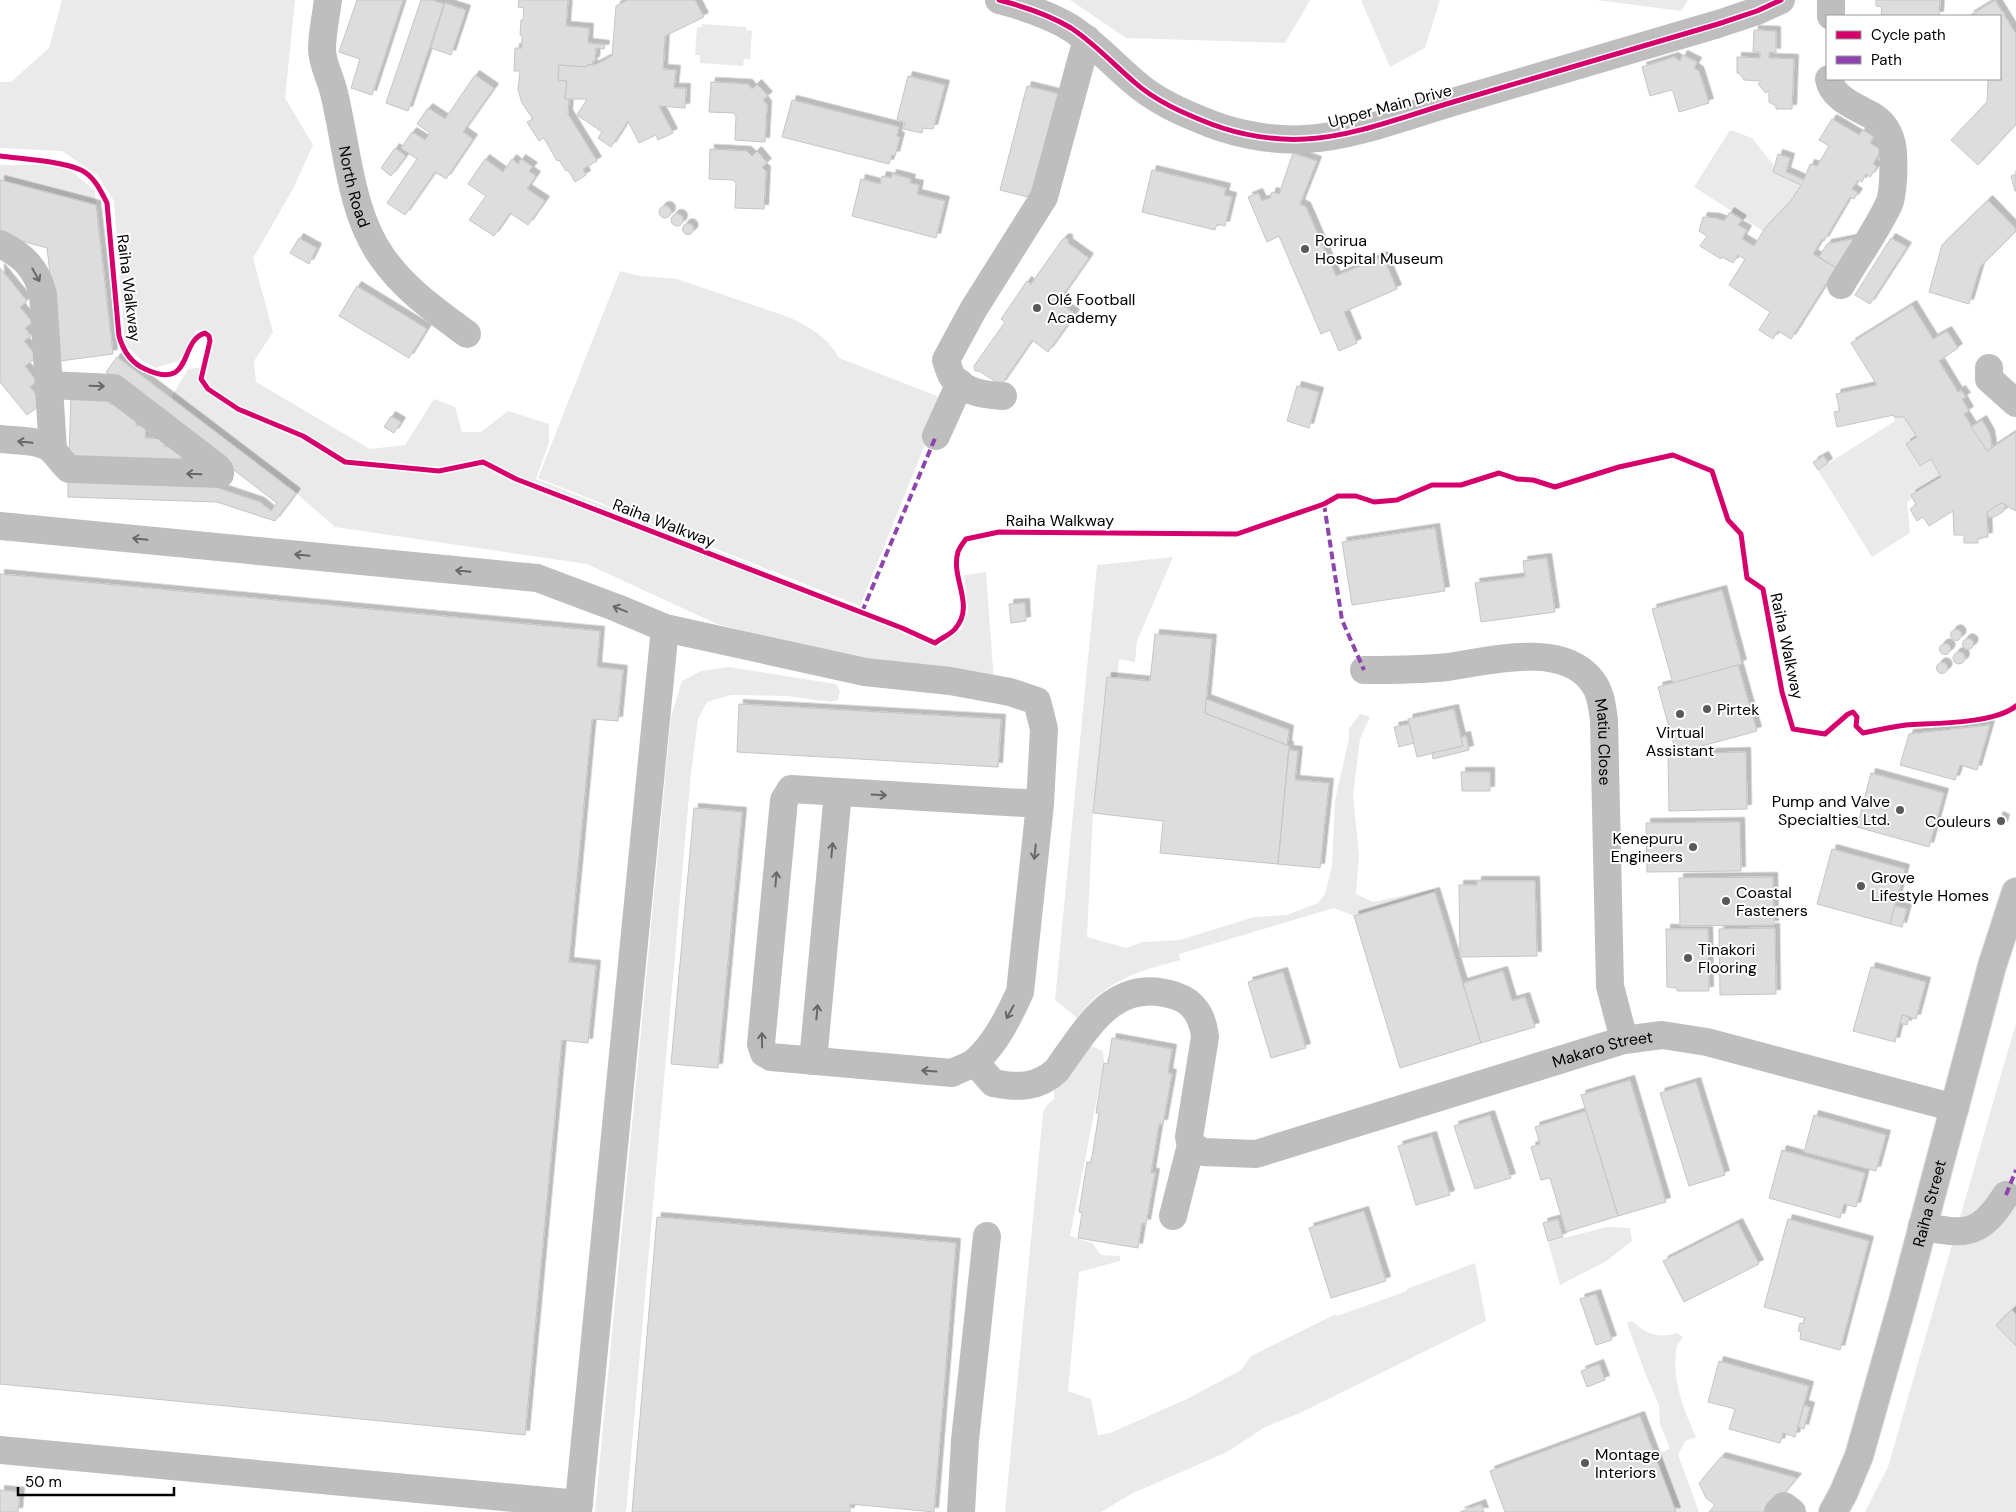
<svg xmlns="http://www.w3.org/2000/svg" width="2016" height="1512" viewBox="0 0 2016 1512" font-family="'DM Sans',sans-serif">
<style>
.green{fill:#eaeaea}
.building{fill:#ddd;stroke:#c5c5c5;filter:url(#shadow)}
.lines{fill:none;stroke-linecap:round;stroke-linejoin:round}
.major-casing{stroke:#dbdbdb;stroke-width:30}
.minor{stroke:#bebebe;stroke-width:28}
.major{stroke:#bdbdbd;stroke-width:28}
.quiet{stroke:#8e44ad;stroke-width:4;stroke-dasharray:8 4;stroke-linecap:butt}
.cycleway-casing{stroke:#fff;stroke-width:8}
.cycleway{stroke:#d6006c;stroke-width:5}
.oneway{stroke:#686868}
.poi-dot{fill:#595959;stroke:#fff;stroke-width:2}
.labels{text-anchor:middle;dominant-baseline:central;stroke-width:4;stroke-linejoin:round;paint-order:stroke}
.street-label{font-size:16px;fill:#000;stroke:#fff}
.poi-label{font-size:16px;fill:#000;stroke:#fff;text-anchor:start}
</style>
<defs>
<filter id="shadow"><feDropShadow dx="4.5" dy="-4.5" stdDeviation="0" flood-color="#0004"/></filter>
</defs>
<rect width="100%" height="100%" fill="#fff"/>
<g class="green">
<polygon points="62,0 295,0 285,98 313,145 293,189 253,258 273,332 254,361 256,382 370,449 405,445 434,399 455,407 462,432 481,432 508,411 549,424 549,442 536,479 860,608 903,633 938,647 962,629 968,611 964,575 986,572 994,682 885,669 717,624 587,564 335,527 296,493 171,398 188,369 206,367 213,339 207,329 197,330 178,361 155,368 141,360 125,344 114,201 97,175 62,151 0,148 0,82 11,82 49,48"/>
<polygon points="1070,0 1310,0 1285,43 1126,38"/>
<polygon points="1361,0 1440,0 1425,48 1390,67"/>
<polygon points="1596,0 1688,0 1681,11"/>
<polygon points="702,24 746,27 746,30 752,31 750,59 744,59 743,66 700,63 700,55 695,55 697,27 702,27"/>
<polygon points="1730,130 1752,138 1775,167 1801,185 1790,202 1763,231 1694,187"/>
<polygon points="0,165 48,165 69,169 95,191 96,205 0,180"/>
<path d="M620 271 640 276 677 279 788 317C807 325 829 338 839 358L937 396 941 405 860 606 538 478Z"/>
<polygon points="1901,416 1904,417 1917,437 1906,444 1919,466 1931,459 1941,477 1911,495 1913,498 1907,502 1910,533 1872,557 1818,470 1895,421 1894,417"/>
<path d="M1173 557 1137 641 1135 662 1119 659 1117 678 1107 677 1093 813 1087 937 1126 948 1142 942 1180 940 1254 917 1287 915 1318 903 1325 894 1332 866 1335 801 1349 738V729L1360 714 1370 717 1360 739 1353 795 1359 855 1356 894 1373 902 1434 889 1435 892 1354 916 1334 908 1179 954 1180 960C1136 972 1106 980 1077 1018L1055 1000 1097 565Z"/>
<polygon points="729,667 836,684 840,691 838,700 830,702 788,696 731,695 707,702 698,719 691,773 626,1512 595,1512 671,717 682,681 701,671"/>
<polygon points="2016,1023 2016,1512 1865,1512 1888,1467"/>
<polygon points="1089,1045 1103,1051 1104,1063 1070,1236 1092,1243 1101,1255 1120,1256 1120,1261 1079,1272 1068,1391 1091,1399 1098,1435 1110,1433 1187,1399 1241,1370 1251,1356 1336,1314 1337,1316 1407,1291 1407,1289 1475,1263 1486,1321 1300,1413 1265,1427 1227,1452 1131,1494 1101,1512 1005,1512 1043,1113 1046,1106 1054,1099 1054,1090 1067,1077"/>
<polygon points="1607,1227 1630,1228 1632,1241 1605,1262 1560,1285 1548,1242"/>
<path d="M1632 1321C1646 1334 1659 1339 1677 1333L1683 1337C1680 1341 1676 1346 1676 1351 1672 1381 1684 1410 1696 1437L1685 1441 1678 1455 1699 1512H1676L1654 1455 1670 1449 1660 1424 1659 1405 1645 1373 1627 1323Z"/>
</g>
<g class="building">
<polygon points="357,0 403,0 372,95 351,88 360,59 339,52"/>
<polygon points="421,0 432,0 444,4 408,111 386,103"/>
<polygon points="519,0 568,0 566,26 589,28 588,43 605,45 604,49 596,48 595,61 593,61 592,65 587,65 587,67 559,65 558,80 567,81 565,99 569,99 568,114 597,161 583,169 586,175 575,182 568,170 566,171 559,160 557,161 544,138 539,141 527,122 533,119 522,103 518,90 520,71 514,71 515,48 522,48 522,35 520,35 521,20 523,20 524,8 518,7"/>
<polygon points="628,0 695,0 704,17 665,36 663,69 676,70 674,88 686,88 685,108 659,106 673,133 658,140 656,135 639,143 628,121 611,147 598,138 602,132 577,115 587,99 565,99 567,81 558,80 559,65 587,67 587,65 595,65 612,56 616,6"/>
<polygon points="1876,0 1940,0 1939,16 1881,16 1882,7 1876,6"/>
<polygon points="1995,0 2016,34 2016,124 1978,165 1951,140 1987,102 1988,79 2000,79 2000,16 1969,16"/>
<polygon points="445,3 466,10 451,55 431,48"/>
<polygon points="1754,30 1776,31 1776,53 1769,52 1769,58 1794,59 1792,109 1776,109 1776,106 1769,102 1769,90 1766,93 1758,84 1761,81 1744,80 1740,74 1737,73 1737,57 1760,58 1760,52 1753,52"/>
<polygon points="1683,55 1697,62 1694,68 1699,71 1709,103 1679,112 1673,91 1671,90 1650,96 1642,67 1674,57 1680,61"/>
<polygon points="475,75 494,88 463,132 473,139 446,179 435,172 405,215 387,203 417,159 401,148 412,132 425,140 430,133 417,124 428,108 445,119"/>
<polygon points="908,76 945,85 933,129 923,128 922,133 903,129 905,123 897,119"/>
<polygon points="711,82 748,84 752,89 757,84 768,96 763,100 767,105 765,142 735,140 736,116 734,113 709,112"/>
<polygon points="1027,86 1063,95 1036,199 1000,190"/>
<polygon points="792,100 899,127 897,136 900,137 895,156 892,155 889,164 782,137"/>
<polygon points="1832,119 1859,135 1863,130 1874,137 1870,143 1881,150 1873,164 1877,167 1870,177 1866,174 1862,182 1858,180 1852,189 1858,193 1854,199 1850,197 1824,241 1822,239 1813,254 1836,268 1791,339 1778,331 1773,339 1759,330 1770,312 1729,285 1745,259 1738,255 1733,263 1722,257 1721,259 1700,246 1707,236 1699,231 1703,217 1716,218 1724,221 1730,212 1742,220 1738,225 1747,230 1742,239 1754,246 1765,228 1790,202 1801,185 1773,172 1778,154 1790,158 1786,172 1804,180 1810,164 1817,166 1829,146 1819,140"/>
<polygon points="395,148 406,156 391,176 381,168"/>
<polygon points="710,149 747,151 752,156 757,151 767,163 762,167 766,171 764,209 735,208 736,183 733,180 709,179"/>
<polygon points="1293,153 1317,161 1300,204 1306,207 1336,276 1383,256 1397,289 1344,312 1357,343 1339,351 1330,330 1321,334 1279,236 1267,242 1248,197 1258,193 1262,201 1270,198 1272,192 1279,194"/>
<polygon points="485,159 503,172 512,159 518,164 521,159 533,167 529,171 536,176 527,189 545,201 528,225 510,213 494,236 469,220 486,196 468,184"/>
<polygon points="1152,170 1226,188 1224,195 1232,197 1225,226 1217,224 1215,230 1142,212"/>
<polygon points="892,174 911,179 910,183 919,185 917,194 945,201 936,238 852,216 861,179 880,184 882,176 891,178"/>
<polygon points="2016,174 2016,191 2015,191 2011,176"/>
<polygon points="0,180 96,205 113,354 60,361 47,248 0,235"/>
<polygon points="1988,200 2016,229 2016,231 1980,267 1969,304 1929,292 1942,245"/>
<circle cx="665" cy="212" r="6"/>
<circle cx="677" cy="220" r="6"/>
<circle cx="688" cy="229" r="5.5"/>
<polygon points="299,238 317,248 309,264 290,253"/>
<polygon points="1065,238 1068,239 1068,243 1089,258 1058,302 1075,314 1048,352 1032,340 1001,385 979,371 975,371 974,366 1005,322 1001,319 1027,281 1031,284 1062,240"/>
<polygon points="1891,238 1907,247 1870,304 1855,295"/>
<polygon points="1852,239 1855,253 1838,269 1819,257 1827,244"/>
<polygon points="0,268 27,301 20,307 32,322 25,328 31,336 24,341 37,357 25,366 37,382 30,387 43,403 27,415 0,382"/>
<polygon points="357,286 427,329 409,358 339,316"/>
<polygon points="1912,305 1933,339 1947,331 1958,348 1939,361 1958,392 1961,390 1966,397 1962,399 1969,411 1964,414 1987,451 2016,432 2016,511 2001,503 1987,512 1988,537 1978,538 1978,543 1964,543 1964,535 1954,535 1953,511 1929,526 1923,517 1917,521 1910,509 1916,505 1911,495 1941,477 1931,459 1920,466 1906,444 1917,437 1904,417 1894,417 1894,415 1837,427 1834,412 1840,411 1836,394 1877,385 1851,343"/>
<polygon points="117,357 296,493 275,521 217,502 68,497 68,477 218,482 218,488 260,502 271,511 277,503 106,372"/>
<polygon points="1297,386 1319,392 1309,428 1287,421"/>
<polygon points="71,393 109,395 109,404 118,404 136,415 136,426 146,426 145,438 164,439 164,446 182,447 181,463 69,460"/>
<polygon points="391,416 401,422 394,433 384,427"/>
<polygon points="1982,420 1990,434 1992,447 1987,451 1971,427"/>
<polygon points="1824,456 1828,463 1818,470 1813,462"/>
<polygon points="2001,503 2006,505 2003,512 1994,517 1988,517 1987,512"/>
<polygon points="1435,528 1445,591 1352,605 1342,542"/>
<polygon points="1547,558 1555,612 1481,622 1475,583 1525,577 1523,561"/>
<polygon points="0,574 600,631 597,667 623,670 618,721 592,719 569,962 596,965 588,1043 562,1040 525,1435 0,1384"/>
<polygon points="1722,590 1742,664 1673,683 1652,609"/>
<polygon points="1025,603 1026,621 1011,623 1009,604"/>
<circle cx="1956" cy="635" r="5.5"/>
<polygon points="1155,634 1212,639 1205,713 1289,746 1278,864 1160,853 1163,821 1093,813 1107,677 1150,681"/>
<circle cx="1968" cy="644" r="5.5"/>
<circle cx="1945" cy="649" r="5.5"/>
<circle cx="1959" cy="658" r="6"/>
<circle cx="1942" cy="668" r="5.5"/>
<polygon points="1738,665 1757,731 1676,753 1658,687"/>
<polygon points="1206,699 1289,730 1287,745 1205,713"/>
<polygon points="739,704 1001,719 998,767 737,752"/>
<polygon points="1454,709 1463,746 1417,757 1408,719"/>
<polygon points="1409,724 1414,743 1399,747 1394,727"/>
<polygon points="1990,725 1977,770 1960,765 1955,780 1900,765 1909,734"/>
<polygon points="1466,736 1469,750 1433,759 1432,753 1463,746 1461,737"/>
<polygon points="1289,750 1298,751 1295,780 1329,783 1320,868 1278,864"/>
<polygon points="1746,752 1747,809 1669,811 1668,754"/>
<polygon points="1461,772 1490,772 1490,791 1462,791"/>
<polygon points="1871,773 1944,793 1929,847 1857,827"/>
<polygon points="694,808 742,812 718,1068 671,1064"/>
<polygon points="1999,816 2005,819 2003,826 1996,823"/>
<polygon points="1740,822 1741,871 1647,872 1646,823"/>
<polygon points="1832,849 1905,869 1890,924 1817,904"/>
<polygon points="1773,877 1774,925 1680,926 1679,878"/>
<polygon points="1477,881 1535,881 1537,956 1460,957 1459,885 1477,885"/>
<polygon points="1435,892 1481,1043 1400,1068 1354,916"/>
<polygon points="1895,906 1907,909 1902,927 1890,924"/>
<polygon points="1775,928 1776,994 1720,995 1719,929"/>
<polygon points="1666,929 1708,929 1709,991 1677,991 1677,988 1667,987"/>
<polygon points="1871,967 1926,982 1916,1019 1902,1015 1895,1042 1853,1031"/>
<polygon points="1503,971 1512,1001 1525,997 1535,1027 1481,1043 1463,983"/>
<polygon points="1283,972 1306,1048 1271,1058 1248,982"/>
<polygon points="1902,1015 1909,1017 1907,1025 1900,1023"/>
<polygon points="1112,1038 1172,1049 1168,1073 1172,1074 1163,1124 1159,1124 1151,1173 1155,1173 1146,1224 1142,1223 1138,1248 1078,1238 1082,1213 1079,1212 1087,1162 1091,1163 1099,1113 1096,1113 1104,1063 1108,1064"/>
<polygon points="1630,1080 1666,1202 1618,1216 1581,1095"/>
<polygon points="1696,1082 1725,1175 1689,1186 1660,1093"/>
<polygon points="1586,1111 1618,1216 1566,1232 1550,1178 1541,1180 1531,1147 1540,1144 1535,1127"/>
<polygon points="1490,1115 1511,1178 1475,1189 1454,1126"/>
<polygon points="1814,1115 1886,1135 1876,1171 1804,1152"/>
<polygon points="1432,1136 1450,1195 1416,1205 1398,1146"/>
<polygon points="1782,1150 1865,1173 1856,1207 1844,1204 1840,1218 1769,1198"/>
<polygon points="1364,1211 1386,1281 1331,1298 1309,1228"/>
<polygon points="657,1217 956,1243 934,1512 850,1504 850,1512 632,1512"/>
<polygon points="1558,1219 1563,1237 1548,1241 1543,1223"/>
<polygon points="1788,1219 1869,1241 1840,1350 1800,1339 1801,1332 1798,1331 1800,1323 1803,1324 1805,1318 1764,1307"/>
<polygon points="1738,1223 1759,1264 1684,1302 1663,1261"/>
<polygon points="1596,1294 1612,1340 1596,1345 1580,1299"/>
<polygon points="2012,1310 2016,1314 2016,1346 1996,1325"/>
<polygon points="1719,1361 1809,1386 1795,1437 1783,1433 1780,1443 1729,1429 1735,1409 1708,1402"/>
<polygon points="1599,1364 1605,1380 1587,1387 1581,1371"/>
<polygon points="1804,1405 1810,1407 1804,1429 1798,1427"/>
<polygon points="1640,1416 1676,1512 1505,1512 1490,1471"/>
<polygon points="1721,1457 1797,1478 1768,1512 1709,1512 1715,1505 1706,1498 1699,1483"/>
<polygon points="0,1490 20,1492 18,1512 0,1512"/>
<polygon points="1481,1504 1484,1512 1460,1512"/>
</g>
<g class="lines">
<g class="major-casing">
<g id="major">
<path id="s4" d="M1833 1512 1843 1494 1859 1456 1903 1301 1992 966 2016 892"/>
</g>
</g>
<g class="minor">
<path id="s1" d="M328 0C326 16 322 33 322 49 322 64 331 79 334 93 347 146 350 212 382 257 404 289 436 311 467 334"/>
<path d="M999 0C1022 6 1050 15 1071 28 1094 43 1112 63 1133 81 1155 101 1183 113 1211 124 1240 135 1275 141 1306 139 1352 137 1409 115 1453 102 1542 76 1630 50 1718 24L1757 11 1781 0"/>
<polyline points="1831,0 1831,16"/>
<path d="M1829 79C1832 98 1856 107 1871 115 1881 121 1888 130 1891 141 1895 153 1894 196 1888 206 1875 233 1856 259 1841 285"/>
<path d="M0 244C24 256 36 268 43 294L53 450"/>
<polyline points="1989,368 1989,379 2016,403"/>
<path d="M1003 396C986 395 967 393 954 379 950 375 948 366 946 360L973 310 1044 197 1087 39"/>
<polyline points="936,436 960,383"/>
<path d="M0 439C16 441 41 439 53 451 59 457 62 463 69 469L220 474V471L217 467 114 388 49 385"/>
<path d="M0 526 537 578 617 608 665 628 865 672 950 681 1010 692 1037 701 1044 729 1040 804 1020 992C1009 1016 996 1043 976 1061 970 1066 960 1069 952 1073L771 1057 764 1053 761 1044 784 800 791 789 1040 804"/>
<path id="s2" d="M1364 670C1392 670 1420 670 1448 667 1490 661 1562 641 1592 681 1601 692 1602 707 1604 720L1610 986 1624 1040"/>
<polyline points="813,1061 838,792"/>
<path id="s3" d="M975 1062 993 1083C1017 1088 1039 1088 1057 1070 1088 1027 1115 975 1176 996 1195 1002 1203 1018 1205 1037L1189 1137 1191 1145 1203 1152 1256 1154 1624 1040 1662 1035 1707 1042 1955 1108"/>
<polyline points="1173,1216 1191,1145"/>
<path d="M1922 1226C1966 1236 1981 1235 2006 1195"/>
<polyline points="0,1450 579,1504"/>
<polyline points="578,1512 665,628"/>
<polyline points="961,1512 965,1440 987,1236"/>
<polyline points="1778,1512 1784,1506 1792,1512"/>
</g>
<use href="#major" class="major"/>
<g class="quiet">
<polyline points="1324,504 1342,620 1364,670"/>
<polyline points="862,612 936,436"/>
<polyline points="2006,1195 2016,1170"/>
</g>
<g class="cycleway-casing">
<g id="cycleway">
<path d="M999 0C1022 6 1050 15 1071 28 1094 43 1112 63 1133 81 1155 101 1183 113 1211 124 1240 135 1275 141 1306 139 1352 137 1409 115 1453 102 1542 76 1630 50 1718 24L1757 11 1781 0"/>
<path d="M0 156C22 159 61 161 81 170 94 176 101 191 107 203L119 336C123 350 131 363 145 369 194 392 178 341 205 333L209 336 210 341 201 379 208 389 238 409 303 436 345 462 439 471 483 462 516 479 902 628 935 643C941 638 950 635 955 629 976 605 950 578 958 552 959 548 963 543 966 539L999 532 1237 534 1324 504 1338 496H1356L1374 502 1397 500 1432 485H1461L1499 473 1517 479 1533 480 1555 487 1619 467 1673 455 1712 471 1728 520 1741 534 1747 578 1763 589 1782 692 1793 729 1825 734 1848 714 1853 712 1857 717 1856 726 1863 733C1877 730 1891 727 1906 725 1935 723 1994 724 2016 706"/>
</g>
</g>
<use href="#cycleway" class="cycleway"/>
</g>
<defs><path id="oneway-shaft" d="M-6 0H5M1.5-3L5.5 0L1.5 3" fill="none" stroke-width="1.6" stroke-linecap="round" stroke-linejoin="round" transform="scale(1.25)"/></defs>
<g class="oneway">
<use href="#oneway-shaft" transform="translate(36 275) rotate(61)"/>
<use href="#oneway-shaft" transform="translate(97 386) rotate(2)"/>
<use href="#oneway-shaft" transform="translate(25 442) rotate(-174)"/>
<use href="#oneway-shaft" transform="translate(194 474) rotate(-178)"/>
<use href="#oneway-shaft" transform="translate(140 539) rotate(-174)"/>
<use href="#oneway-shaft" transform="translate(302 555) rotate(-174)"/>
<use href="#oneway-shaft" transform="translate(463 571) rotate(-174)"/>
<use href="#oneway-shaft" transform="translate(620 609) rotate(-158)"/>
<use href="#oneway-shaft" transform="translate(879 795) rotate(3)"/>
<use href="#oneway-shaft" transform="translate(832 850) rotate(-85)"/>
<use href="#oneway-shaft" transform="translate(1035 852) rotate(96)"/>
<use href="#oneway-shaft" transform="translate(776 879) rotate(-85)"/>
<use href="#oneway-shaft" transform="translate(817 1012) rotate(-85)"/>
<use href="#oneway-shaft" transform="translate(1010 1012) rotate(119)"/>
<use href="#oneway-shaft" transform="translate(762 1040) rotate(-91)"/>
<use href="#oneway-shaft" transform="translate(929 1071) rotate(-176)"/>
</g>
<g class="poi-dot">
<circle cx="1305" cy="249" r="5"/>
<circle cx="1037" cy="308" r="5"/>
<circle cx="1707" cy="709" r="5"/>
<circle cx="1680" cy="714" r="5"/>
<circle cx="1900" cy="810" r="5"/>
<circle cx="2001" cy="821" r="5"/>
<circle cx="1693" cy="847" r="5"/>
<circle cx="1861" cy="886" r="5"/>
<circle cx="1726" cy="901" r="5"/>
<circle cx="1688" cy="958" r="5"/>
<circle cx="1585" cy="1463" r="5"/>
</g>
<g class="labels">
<g class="street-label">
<text transform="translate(1390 106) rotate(-15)">Upper Main Drive</text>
<text stroke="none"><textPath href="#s1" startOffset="191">North Road</textPath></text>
<text transform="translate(129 288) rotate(83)">Raiha Walkway</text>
<text x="1060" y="520">Raiha Walkway</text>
<text transform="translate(664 523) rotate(21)">Raiha Walkway</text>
<text transform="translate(1787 646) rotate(78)">Raiha Walkway</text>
<text stroke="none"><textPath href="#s2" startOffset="299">Matiu Close</textPath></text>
<text stroke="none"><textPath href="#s3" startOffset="842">Makaro Street</textPath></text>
<text stroke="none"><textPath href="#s4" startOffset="324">Raiha Street</textPath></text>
</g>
<g class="poi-label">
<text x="1315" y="240">Porirua<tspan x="1315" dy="18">Hospital Museum</tspan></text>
<text x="1047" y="299">Olé Football<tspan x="1047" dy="18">Academy</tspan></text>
<text x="1717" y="709">Pirtek</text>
<text x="1680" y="732" text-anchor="middle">Virtual<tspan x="1680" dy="18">Assistant</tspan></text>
<text x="1890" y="801" text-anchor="end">Pump and Valve<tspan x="1890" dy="18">Specialties Ltd.</tspan></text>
<text x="1991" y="821" text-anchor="end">Couleurs</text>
<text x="1683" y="838" text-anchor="end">Kenepuru<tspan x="1683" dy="18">Engineers</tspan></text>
<text x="1871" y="877">Grove<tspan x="1871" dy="18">Lifestyle Homes</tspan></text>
<text x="1736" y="892">Coastal<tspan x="1736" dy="18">Fasteners</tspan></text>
<text x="1698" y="949">Tinakori<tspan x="1698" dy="18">Flooring</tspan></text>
<text x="1595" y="1454">Montage<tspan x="1595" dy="18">Interiors</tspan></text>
</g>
</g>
<rect x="1826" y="15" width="175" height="65" fill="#ffffff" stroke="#999999"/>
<rect x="1836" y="31" width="25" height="8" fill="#d6006c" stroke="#999999"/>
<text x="1871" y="40" font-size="15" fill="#000000">Cycle path</text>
<rect x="1836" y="56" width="25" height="8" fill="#8e44ad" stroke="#999999"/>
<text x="1871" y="65" font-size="15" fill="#000000">Path</text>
<path d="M18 1487v8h156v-8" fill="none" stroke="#000000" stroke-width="2.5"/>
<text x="25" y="1487" font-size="15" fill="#000000" stroke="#ffffff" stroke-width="4" paint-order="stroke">50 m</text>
</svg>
